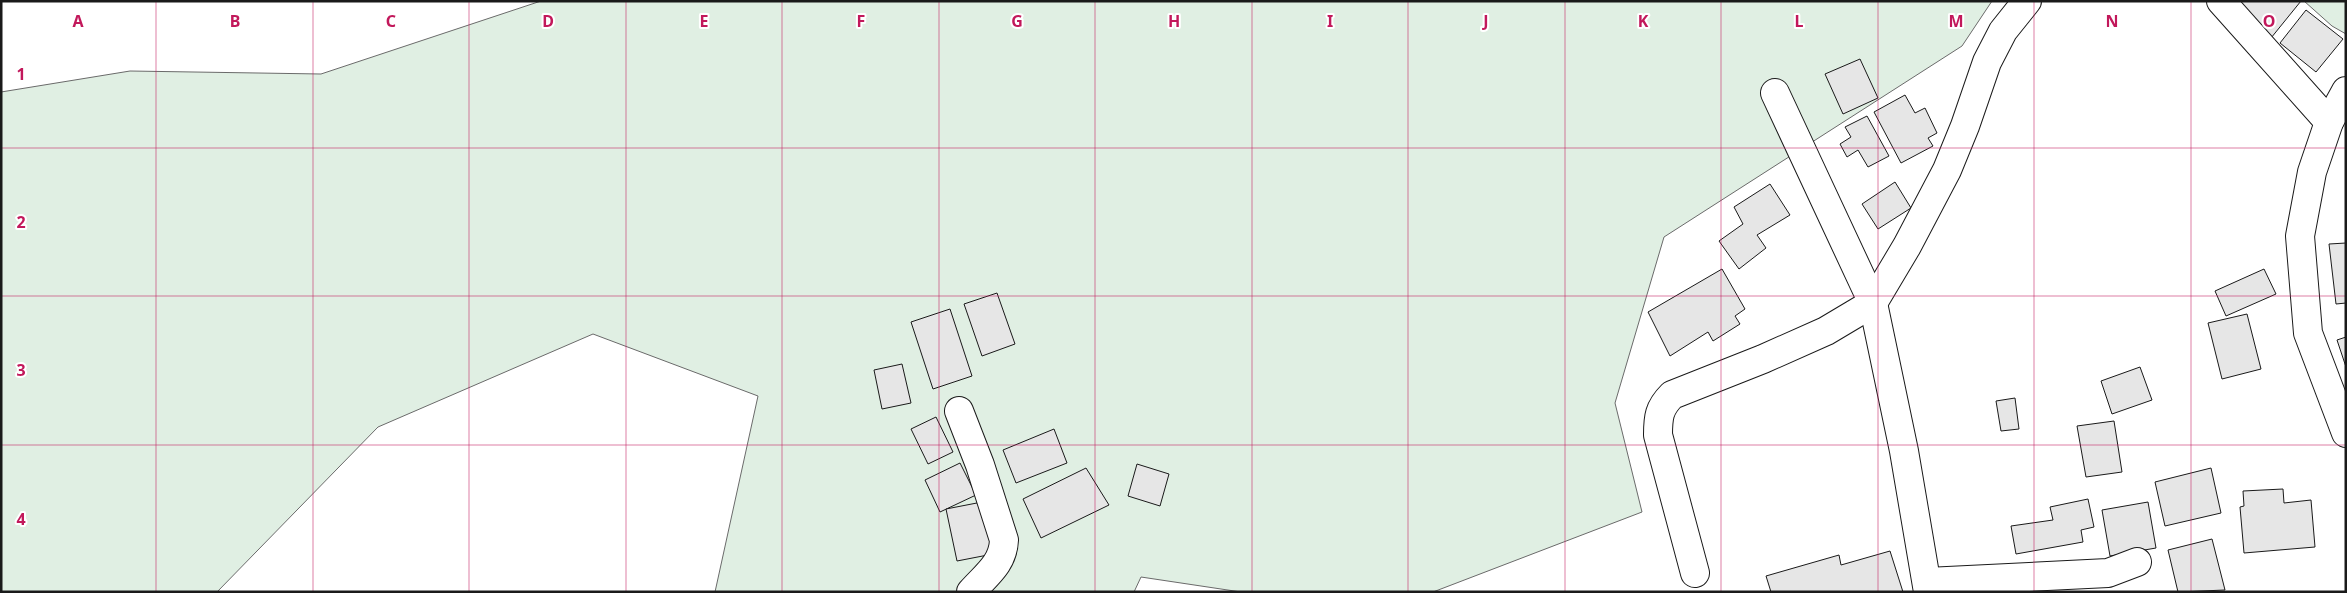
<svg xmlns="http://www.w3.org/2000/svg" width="2347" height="593" viewBox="0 0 2347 593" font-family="'Noto Sans',sans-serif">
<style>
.green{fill:#e0efe3;stroke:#6a6a6a}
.building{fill:#e6e6e6;stroke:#1a1a1a}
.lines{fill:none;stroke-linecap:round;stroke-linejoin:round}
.minor-casing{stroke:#1a1a1a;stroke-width:30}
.minor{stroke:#fff;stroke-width:28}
.grid{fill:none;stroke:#c2185b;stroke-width:1;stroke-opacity:0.55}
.grid-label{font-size:16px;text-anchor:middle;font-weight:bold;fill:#c2185b;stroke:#fff;stroke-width:4;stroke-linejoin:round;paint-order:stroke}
</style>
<rect width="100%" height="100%" fill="#fff"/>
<g class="green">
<polygon points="541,1 1992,1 1962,46 1664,237 1615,403 1642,512 1433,592 1241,592 1141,577 1134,592 715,592 758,396 593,334 378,427 217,592 1,592 1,92 130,71 321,74"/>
<polygon points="2304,1 2346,1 2346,34 2332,26"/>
</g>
<g class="building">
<polygon points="2226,1 2301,1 2271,38"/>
<polygon points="2306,10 2343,39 2316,72 2280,43"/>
<polygon points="1860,59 1878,98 1843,114 1825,74"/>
<polygon points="1905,95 1915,113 1925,108 1937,133 1928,138 1933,146 1901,163 1874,112"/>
<polygon points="1867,116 1889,156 1868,167 1858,150 1847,157 1840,144 1851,137 1845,127"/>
<polygon points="1895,182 1911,208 1878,229 1862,204"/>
<polygon points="1770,184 1790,215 1757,235 1766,248 1739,269 1719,241 1743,224 1734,207"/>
<polygon points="2346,243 2346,303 2336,304 2329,244"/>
<polygon points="1722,269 1745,309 1735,316 1740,324 1713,341 1708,332 1670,356 1648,312"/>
<polygon points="2264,269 2276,294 2226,316 2215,291"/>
<polygon points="997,293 1015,344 982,356 964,304"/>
<polygon points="950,309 972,376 933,389 911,322"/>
<polygon points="2247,314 2261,369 2222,379 2208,323"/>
<polygon points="2346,337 2346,367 2337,340"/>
<polygon points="902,364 911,403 882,409 874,370"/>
<polygon points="2140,367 2152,400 2112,414 2101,381"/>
<polygon points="2015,398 2019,429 2001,431 1996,401"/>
<polygon points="936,417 953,452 928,464 911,429"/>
<polygon points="2114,421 2122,472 2086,477 2077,426"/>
<polygon points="1054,429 1067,463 1016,483 1003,450"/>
<polygon points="960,463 976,495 940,512 925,480"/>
<polygon points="1137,464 1169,474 1160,506 1128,496"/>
<polygon points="1086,468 1109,505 1041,538 1023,499"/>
<polygon points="2211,468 2221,513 2165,526 2155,482"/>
<polygon points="2283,489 2284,503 2311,500 2315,547 2244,553 2240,507 2244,506 2243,491"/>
<polygon points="2088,499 2094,527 2081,530 2083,542 2016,554 2011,526 2053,520 2050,507"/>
<polygon points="982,502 993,554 957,561 946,509"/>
<polygon points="2148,502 2156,548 2110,556 2102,510"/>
<polygon points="2212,539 2225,590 2178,592 2168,550"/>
<polygon points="1890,551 1903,592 1771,592 1766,576 1839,555 1841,565"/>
</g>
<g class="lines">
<g class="minor-casing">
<g id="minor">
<polyline points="2221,1 2329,122"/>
<polyline points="2346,91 2329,122 2312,172 2300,236 2308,333 2346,433"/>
<polyline points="1775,93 1873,303 1904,451 1928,592"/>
<path d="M959 411 980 465 1004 540C1003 564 986 575 971 592"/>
<path d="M1695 573 1658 435C1658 417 1659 408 1672 395L1763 359 1826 331 1873 303 1907 246 1947 170 1965 126 1987 62 2003 31 2027 1"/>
<polyline points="1927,582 2108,573 2137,562"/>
</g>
</g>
<use href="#minor" class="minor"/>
</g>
<path class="grid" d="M156 1V592M313 1V592M469 1V592M626 1V592M782 1V592M939 1V592M1095 1V592M1252 1V592M1408 1V592M1565 1V592M1721 1V592M1878 1V592M2034 1V592M2191 1V592M1 148H2346M1 296H2346M1 445H2346"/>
<g class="grid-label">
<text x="78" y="27">A</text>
<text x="235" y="27">B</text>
<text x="391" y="27">C</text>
<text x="548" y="27">D</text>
<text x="704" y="27">E</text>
<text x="861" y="27">F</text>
<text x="1017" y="27">G</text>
<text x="1174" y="27">H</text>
<text x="1330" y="27">I</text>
<text x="1486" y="27">J</text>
<text x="1643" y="27">K</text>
<text x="1799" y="27">L</text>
<text x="1956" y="27">M</text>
<text x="2112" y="27">N</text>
<text x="2269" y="27">O</text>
<text x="21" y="80">1</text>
<text x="21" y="228">2</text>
<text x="21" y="376">3</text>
<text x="21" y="525">4</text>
</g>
<rect width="2347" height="593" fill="none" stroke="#1a1a1a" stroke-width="5"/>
</svg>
